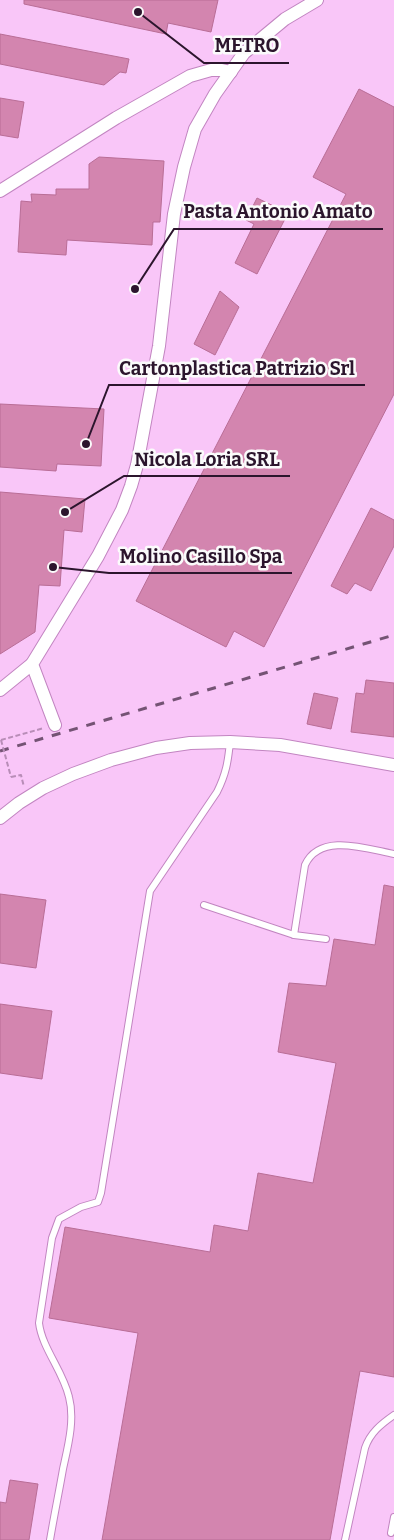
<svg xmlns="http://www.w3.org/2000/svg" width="394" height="1540" viewBox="0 0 394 1540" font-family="Bitter,serif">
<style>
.building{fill:#d385af;stroke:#b96d96}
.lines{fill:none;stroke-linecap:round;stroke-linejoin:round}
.service-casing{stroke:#c285c1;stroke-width:8}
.minor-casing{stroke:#c285c1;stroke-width:14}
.path{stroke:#b88db7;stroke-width:2;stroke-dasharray:5 2.5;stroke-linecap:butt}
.service{stroke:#fff;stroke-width:6}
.minor{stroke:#fff;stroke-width:12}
.rail{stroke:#745374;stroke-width:3;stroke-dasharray:9 9;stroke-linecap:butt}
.path-bridge{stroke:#b88db7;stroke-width:2;stroke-dasharray:5 2.5;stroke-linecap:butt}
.leader{fill:none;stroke:#2c152d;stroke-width:2}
.callout-dot{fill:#2c152d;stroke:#fbfbfb;stroke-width:2}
.callout-label{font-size:19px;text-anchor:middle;font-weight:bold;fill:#2c152d;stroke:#fbfbfb;stroke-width:5;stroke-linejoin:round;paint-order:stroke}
</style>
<rect width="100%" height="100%" fill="#f9c6f8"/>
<g class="building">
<polygon points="24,0 218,0 211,32 168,23 166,34 24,4"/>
<polygon points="0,34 129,59 126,73 120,72 104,85 0,64"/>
<polygon points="359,89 394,107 394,394 264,647 234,631 226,647 136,601 346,194 313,177"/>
<polygon points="0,98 24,102 18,138 0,135"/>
<polygon points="99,157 164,161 160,222 153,222 152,245 67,240 66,255 18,252 21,201 32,202 31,194 56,195 56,189 89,189 89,164"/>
<polygon points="257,198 288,213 257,274 235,263 254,224 246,220"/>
<polygon points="220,291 239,307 215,355 194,344"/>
<polygon points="0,404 104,409 101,466 57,464 56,471 0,467"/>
<polygon points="0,492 85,499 82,532 64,530 60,586 39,585 35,632 0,654"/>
<polygon points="371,508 394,520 394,546 371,591 355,583 347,594 331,586"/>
<polygon points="366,680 394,683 394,737 351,732 356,693 364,694"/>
<polygon points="314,693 338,698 331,729 307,724"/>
<polygon points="384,885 394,887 394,1377 360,1371 330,1540 102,1540 138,1333 49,1318 65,1227 210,1252 214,1225 248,1231 258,1173 313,1183 336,1063 278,1052 289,983 326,986 334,939 375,945"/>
<polygon points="0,894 46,900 36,968 0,963"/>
<polygon points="0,1004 52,1011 42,1079 0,1073"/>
<polygon points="10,1480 38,1484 29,1540 0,1540 0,1502 6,1503"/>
</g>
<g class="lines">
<g class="service-casing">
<g id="service">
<polyline points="204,905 294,935 326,939"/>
<path d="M294 935 305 865C320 832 367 849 394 854"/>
<polyline points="391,1533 394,1517"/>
<path d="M50 1540C54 1516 59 1492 63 1469 68 1446 75 1420 69 1397 63 1371 42 1348 39 1323L52 1238 59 1219 81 1207 98 1202 101 1193 150 891 217 792C226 774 228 762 230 742"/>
<path d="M345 1540 365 1448C370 1433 381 1424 394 1415"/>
</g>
</g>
<g class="minor-casing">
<g id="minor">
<polyline points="0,191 116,118 190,76 211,70 222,70 231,72"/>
<polyline points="0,690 32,664"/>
<polyline points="55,725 32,664 98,556 122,510 131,486 137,465 159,346 174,214 184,167 195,129 215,94 244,53 285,19 317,0"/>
<polyline points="0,818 19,803 43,788 73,774 111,760 156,748 190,743 230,742 280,745 394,765"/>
</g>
</g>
<g class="path">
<polyline points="1,740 44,728"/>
<polyline points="11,777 21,775 24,787"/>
</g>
<use href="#service" class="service"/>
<use href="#minor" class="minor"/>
<polyline class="rail" points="0,751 394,635"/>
<polyline class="path-bridge" points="1,740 11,777"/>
</g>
<path class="leader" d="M138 12L204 63H289M135 289L174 229H383M86 444L109 385H365M65 512L124 476H290M53 567L109 573H292"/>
<g class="callout-dot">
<circle cx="138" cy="12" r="5"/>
<circle cx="135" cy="289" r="5"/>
<circle cx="86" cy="444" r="5"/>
<circle cx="65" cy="512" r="5"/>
<circle cx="53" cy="567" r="5"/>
</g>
<g class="callout-label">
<text x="247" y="52">METRO</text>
<text x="278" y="218">Pasta Antonio Amato</text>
<text x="237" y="375">Cartonplastica Patrizio Srl</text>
<text x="207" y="466">Nicola Loria SRL</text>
<text x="201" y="563">Molino Casillo Spa</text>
</g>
</svg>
